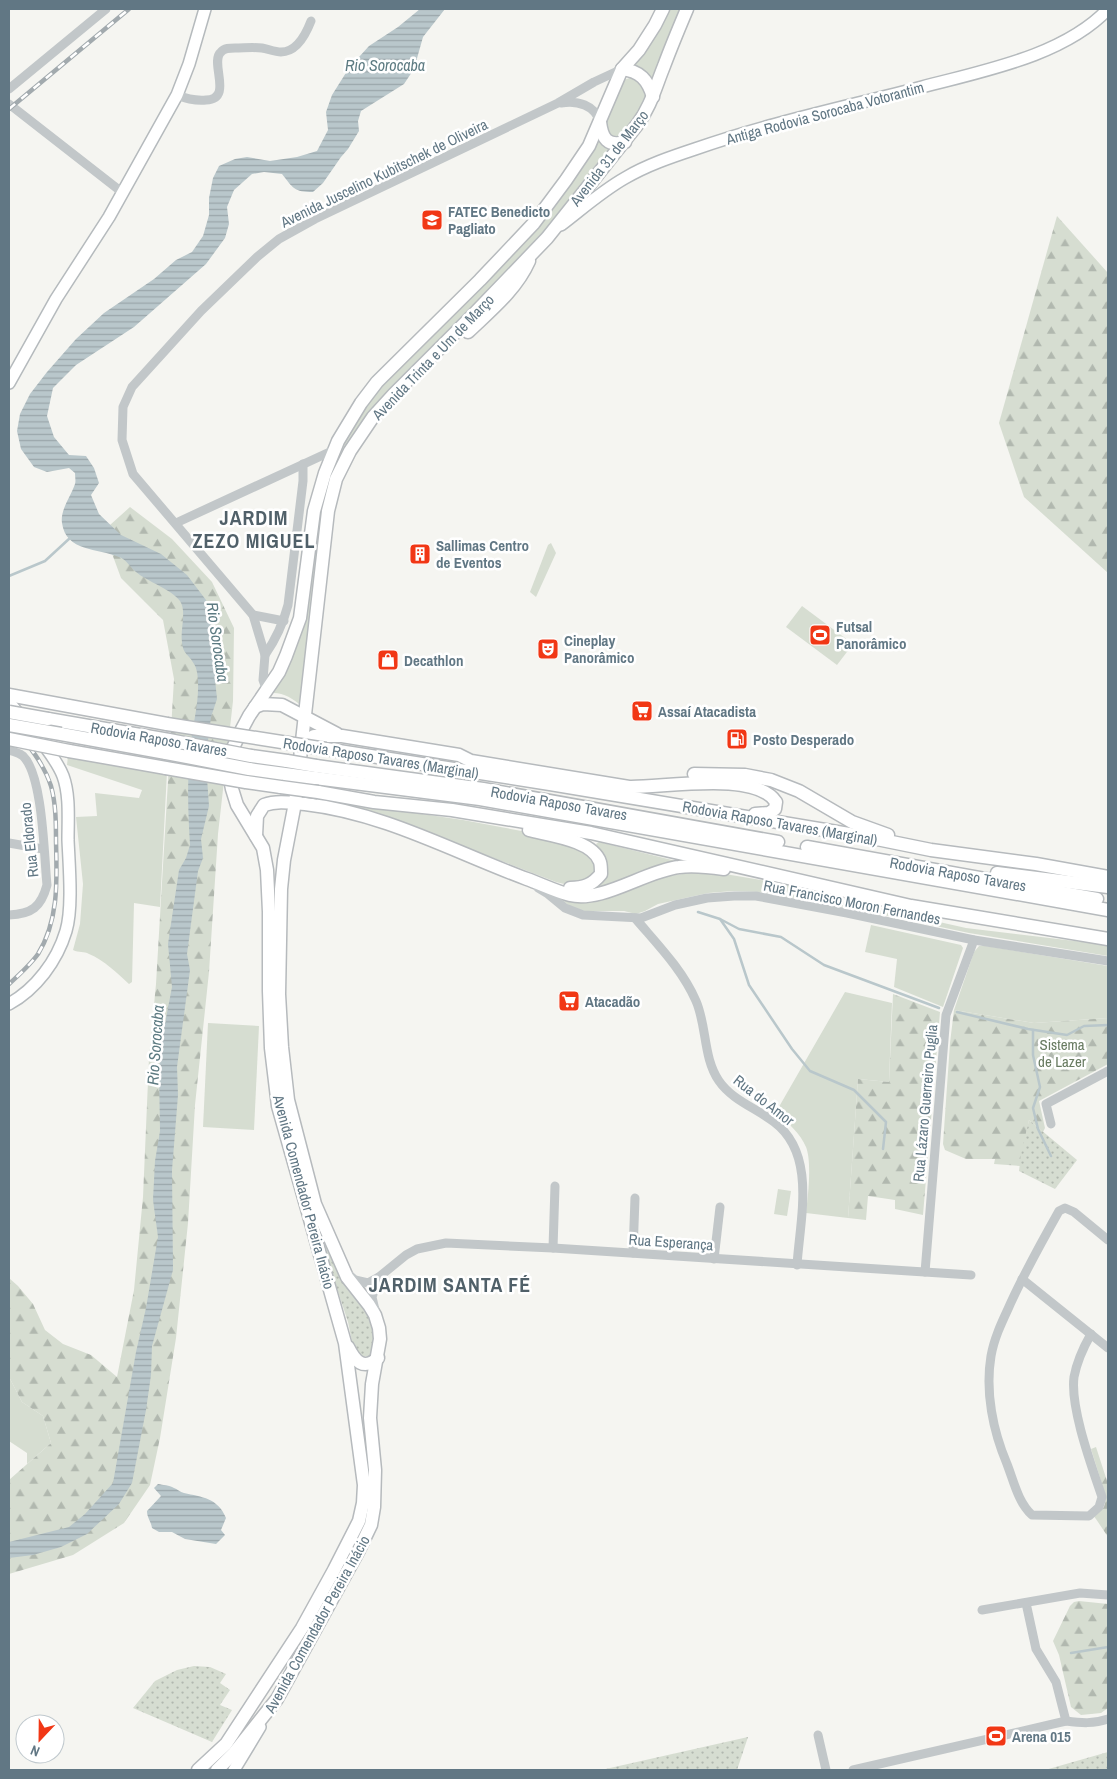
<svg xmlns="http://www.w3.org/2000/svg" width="1117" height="1779" viewBox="0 0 1117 1779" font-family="'Archivo Narrow',sans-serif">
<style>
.grass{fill:#d6ddd1}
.forest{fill:url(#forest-firs)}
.park{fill:url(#park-dots)}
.water{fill:url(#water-rules)}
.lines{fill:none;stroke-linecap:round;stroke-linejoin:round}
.stream{stroke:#b9c7cb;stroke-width:2.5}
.major-casing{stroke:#b5babd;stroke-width:14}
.highway-casing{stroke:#b6babd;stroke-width:15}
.minor{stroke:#c2c7c9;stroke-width:9}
.major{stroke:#fff;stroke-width:11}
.highway{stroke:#fff;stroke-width:12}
.rail-casing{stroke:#a2aaae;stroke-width:4.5}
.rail{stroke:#fff;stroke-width:2.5;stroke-dasharray:8;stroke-linecap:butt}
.highway-bridge-casing{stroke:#b6babd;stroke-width:15;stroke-linecap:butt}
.highway-bridge{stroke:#fff;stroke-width:12}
.labels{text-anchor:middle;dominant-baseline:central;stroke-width:5;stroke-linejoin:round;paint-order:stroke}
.street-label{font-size:15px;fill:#617784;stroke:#fff}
.poi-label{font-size:15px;font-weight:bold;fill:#617784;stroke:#fff;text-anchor:start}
.park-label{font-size:15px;fill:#687b61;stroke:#fff}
.water-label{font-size:16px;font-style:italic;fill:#5d7b82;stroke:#fff}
.district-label{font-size:20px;font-weight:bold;letter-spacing:1px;fill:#506069;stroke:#fff}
</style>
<defs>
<pattern id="forest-firs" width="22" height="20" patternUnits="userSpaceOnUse" patternTransform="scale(1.25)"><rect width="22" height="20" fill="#d6ddd1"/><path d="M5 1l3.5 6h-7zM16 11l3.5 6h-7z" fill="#b1b8af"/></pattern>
<pattern id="park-dots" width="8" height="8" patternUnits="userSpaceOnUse" patternTransform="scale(1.25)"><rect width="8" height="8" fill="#d6ddd1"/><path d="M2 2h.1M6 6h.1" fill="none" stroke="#b1b8af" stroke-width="1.8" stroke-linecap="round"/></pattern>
<pattern id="water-rules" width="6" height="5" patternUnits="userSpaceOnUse" patternTransform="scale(1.25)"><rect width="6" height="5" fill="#b9c7cb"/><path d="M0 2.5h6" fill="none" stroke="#9aa6aa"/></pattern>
</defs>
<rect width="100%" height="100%" fill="#f5f5f1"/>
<g class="grass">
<path d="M669 9H682L653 82C648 71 643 67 631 67Z"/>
<path d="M632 77 636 78 646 92V97C639 109 627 137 613 139L605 127 613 103 624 80Z"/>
<path d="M598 136 617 147 550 228 343 456 302 706C292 698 283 692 271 693L285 668 324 487 349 429 381 384 483 285Z"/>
<polygon points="551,543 556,553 536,597 530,592 548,545"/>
<polygon points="802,606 853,644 837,665 786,627"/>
<path d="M68 756 167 772 160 907 134 903 132 982 129 984C117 973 104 960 89 954 84 951 79 953 73 950L80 924 83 884 76 817 97 816 95 793 139 798 142 790 67 765Z"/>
<polygon points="307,797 463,820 559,838 592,857 596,864 595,872 589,880 568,885 556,882 371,811 307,801"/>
<polygon points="599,842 672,860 675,863 600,889 589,889 603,857 596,844"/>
<polygon points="689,873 719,873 784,884 908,915 966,928 1108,945 1108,956 969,933 846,907 760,892 733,891 708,893 658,904 645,911 636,914 624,911 584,911 570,906 559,898 569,897 663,877"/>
<polygon points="871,925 961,945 963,948 943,1007 894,987 897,959 865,952"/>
<polygon points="979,946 986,946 1108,966 1108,1018 1034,1023 954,1010 974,952"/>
<path d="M845 992 892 1003 889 1082 858 1079 848 1218 806 1213C808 1196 812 1162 806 1147 801 1134 786 1121 776 1112Z"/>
<polygon points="208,1023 259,1026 254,1130 203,1127"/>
<polygon points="778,1189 791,1191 787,1216 774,1214"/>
<polygon points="9,1377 22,1402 43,1416 51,1443 27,1464 27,1453 9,1441"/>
</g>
<g class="forest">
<polygon points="1057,216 1108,273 1108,573 1024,497 999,423"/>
<polygon points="130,507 172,539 212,582 234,628 233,701 218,834 209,972 195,1105 188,1223 176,1338 160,1438 150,1485 124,1523 73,1555 9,1574 9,1480 51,1443 43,1416 22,1402 9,1377 9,1278 18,1286 33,1304 45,1330 63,1344 91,1355 117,1377 134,1290 143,1197 149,1058 156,984 174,679 163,620 121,578 107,540 110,525"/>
<polygon points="893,994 940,1012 923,1215 895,1209 895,1200 868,1196 866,1220 848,1218 858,1079 889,1082"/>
<polygon points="954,1010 1034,1023 1108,1018 1108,1064 1039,1101 1045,1128 1043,1132 1029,1120 1020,1166 994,1164 995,1159 966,1159 945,1150 943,1144 950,1043"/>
<polygon points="1096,1447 1108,1484 1108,1537 1094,1516 1104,1507 1106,1497 1091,1449"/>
<polygon points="1079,1601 1108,1604 1108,1708 1101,1713 1081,1715 1071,1707 1059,1655 1053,1641 1070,1606 1074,1602"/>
</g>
<g class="park">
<polygon points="1029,1120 1077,1160 1055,1189 1019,1171 1021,1154"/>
<polygon points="325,1244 329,1244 375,1323 373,1352 369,1356 360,1357 354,1351 348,1322 323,1246"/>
<polygon points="194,1666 210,1667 226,1674 220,1683 230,1690 220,1705 232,1710 212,1742 133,1708 155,1681 177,1670"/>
<polygon points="748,1737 737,1770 601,1770"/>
<polygon points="1108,1752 1108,1770 1045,1770"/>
</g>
<g class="water">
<path d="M420 9H445L423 37 414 69 404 84 361 111 358 121 359 131 348 149 341 157 323 183 313 192C294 192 293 188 282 174L264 172 252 174 234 190 227 207 229 224 225 238 206 264 134 327 76 365 53 388 47 416 54 437 69 455 86 456 94 468 99 483 91 495 99 514 121 535 161 554 187 575 206 600 211 614V635L215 652V679L217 699 211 717 208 741 207 778 209 806 201 839 203 858 198 871 187 954 190 970 177 1067 178 1095 172 1170 173 1270 152 1346 151 1375 146 1410 132 1483 119 1504 87 1534 61 1547 33 1555 9 1558V1542L69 1527 85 1514 113 1483 136 1352 146 1308 158 1237 153 1200 155 1161 160 1131 159 1072 162 1039 172 987 168 944 179 870 186 858 190 845C188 813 187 781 190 750 192 727 199 705 198 682 198 677 197 668 194 664 189 654 183 655 182 642 180 629 187 612 180 601 171 589 148 582 136 572 130 567 126 559 119 557 98 548 66 552 62 523 60 510 71 496 75 484 76 481 75 477 75 473L69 468 47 472 34 467 21 449 17 431 20 414 30 394 47 372 76 339 104 313 154 279 176 260 192 252 203 236 209 215V198L213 178 219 166 235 159 247 157 270 161 297 157 317 151 328 130 326 112 332 95 349 68 369 46 398 27Z"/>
<path d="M158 1484C163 1485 169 1485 174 1488 177 1489 180 1492 184 1493 202 1497 218 1498 226 1518L221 1530 225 1535 216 1544 185 1539 172 1532H159L152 1528C151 1521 147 1518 147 1511L161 1496 154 1488Z"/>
</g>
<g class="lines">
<g class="stream">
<polyline points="9,576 45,561 70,538"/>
<polyline points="698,912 720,919 739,929 781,937 824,965 939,1008"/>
<polyline points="720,919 734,939 749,985 792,1049 810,1071 854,1090 886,1122 883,1149"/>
<polyline points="957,1012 1028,1029 1067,1035 1084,1026 1108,1025"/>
<polyline points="1033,1030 1033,1055 1040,1087 1033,1108 1038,1129 1051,1156"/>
<polyline points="1071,1653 1108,1647"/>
</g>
<g class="major-casing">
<g id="major">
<path d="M561 225C582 209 602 191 625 178 647 165 671 157 695 149 769 123 846 107 922 87 982 71 1064 56 1108 9"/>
<polyline points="9,383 56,299 109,217 177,95 189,64 205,9"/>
<path d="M9 702C24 721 55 755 63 776 70 795 68 819 68 840 69 864 73 908 66 931 57 961 36 989 9 1004"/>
<polyline points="234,1770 260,1727"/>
</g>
</g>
<g class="highway-casing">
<g id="highway">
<path d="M622 69C640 71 648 80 653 97"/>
<path d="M600 122C602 138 607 147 625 142"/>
<path d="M468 332C491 310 516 290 529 261"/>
<polyline points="9,695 167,724"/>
<polyline points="255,707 263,704 282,705 337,734"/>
<polyline points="48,719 169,740"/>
<polyline points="61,734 166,753"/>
<path d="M302 743 314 736H342L459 755 471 761 629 787C663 788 755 770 776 802L775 809 769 813 755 814"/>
<polyline points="326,749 550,784 867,837 931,850 1036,864 1108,877"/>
<polyline points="69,751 166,768"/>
<polyline points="251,756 287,761"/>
<polyline points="316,766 483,789 778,842"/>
<polyline points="249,769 285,774"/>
<polyline points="694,774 745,775 771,780 799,791 852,822 888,835"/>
<polyline points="315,778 480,799 1108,910"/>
<polyline points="246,782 281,787"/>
<polyline points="318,792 374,802 452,810 591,833 911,906 1108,939"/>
<path d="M529 830C548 835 593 840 600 862 601 865 601 870 601 874 592 885 584 888 570 888"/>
<path d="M256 836 257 816 264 805C278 800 292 803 305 804 384 813 454 852 527 879 541 884 555 891 570 895 602 903 645 871 679 867 693 865 710 867 724 869"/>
<polyline points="807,847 1097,899"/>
<polyline points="997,873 1108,887"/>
<path d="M348 1347C355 1361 363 1371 378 1358"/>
<polyline points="198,1770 226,1744 302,1628 334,1570 359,1521 363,1503 364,1485 345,1343 278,1106 271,1048 269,991 269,912 267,870 263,848 237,805 232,789 229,774 230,754 241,731 249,716 279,672 286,656 300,618 314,511 325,473 338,441 361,403 377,382 480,280 534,223 566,180 589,146 622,69 639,50 655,25 663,9"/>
<path d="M217 1770 234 1753 277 1699 358 1552 371 1525 374 1507 375 1470 370 1418 372 1384 380 1339 379 1328 375 1315 369 1305 347 1277 315 1204 288 1100 282 1047 279 994 281 889 284 860 295 803 328 511 336 479 350 451 373 417 393 395 471 317 547 238 637 125C651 106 655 88 664 66 671 47 679 28 687 9"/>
</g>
</g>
<g class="minor">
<polyline points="9,89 106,9"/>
<path d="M177 95C187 99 195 101 206 100 234 99 209 62 221 52 224 48 230 48 235 48 244 48 253 47 262 48 268 49 275 52 281 52 297 52 306 34 311 21"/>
<path d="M561 103C577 100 595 105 600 122"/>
<polyline points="9,104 123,193"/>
<polyline points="176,523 334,450"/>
<polyline points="253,615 284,621"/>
<path d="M265 655C276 639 283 624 288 605L303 481V464"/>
<polyline points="267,691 263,680 265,655 253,615 133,474 122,440 123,407 132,387 201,311 257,257 279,239 315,219 558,103 594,82 622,69"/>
<path d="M9 750C14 752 18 752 23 756 43 775 44 856 47 885 41 907 32 914 9 915"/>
<polyline points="9,843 43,849"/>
<polyline points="538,888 548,894 565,908 583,915 641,918 675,905 707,898 734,896 756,896 847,913 974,940 1108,961"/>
<path d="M635 918C657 944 682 969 696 1001 707 1026 703 1058 719 1081 732 1100 756 1108 774 1122 817 1154 800 1219 797 1265"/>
<polyline points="1051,1124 1046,1104 1108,1071"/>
<polyline points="553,1248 555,1186"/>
<polyline points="633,1253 635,1198"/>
<polyline points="714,1259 720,1207"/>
<polyline points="925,1272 946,1015 974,940"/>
<polyline points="349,1275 355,1280 368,1283 379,1277 406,1255 417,1249 446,1243 553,1248 971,1275"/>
<polyline points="1022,1279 1108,1348"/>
<polyline points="375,1310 372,1297 379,1277"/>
<path d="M1091 1334C1083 1348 1077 1361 1074 1377 1070 1408 1092 1467 1102 1497L1099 1507 1089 1516 1032 1515C1018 1502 1014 1482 1007 1464 993 1431 985 1392 991 1356 994 1339 1001 1324 1008 1309 1023 1275 1041 1243 1059 1211L1065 1208 1074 1212 1108 1240"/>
<polyline points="1026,1603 1036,1649 1056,1682 1066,1721"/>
<polyline points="982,1610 1080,1593 1108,1595"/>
<polyline points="818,1735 826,1770"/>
<path d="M853 1770 1066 1721C1081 1723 1094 1724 1108 1719"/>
</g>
<use href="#major" class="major"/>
<use href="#highway" class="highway"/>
<g class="rail-casing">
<g id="rail">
<polyline points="9,109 129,9"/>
<path d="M9 722C25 741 43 761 51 786 56 804 56 824 56 842 57 880 59 920 38 954 30 965 19 975 9 984"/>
</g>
</g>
<use href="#rail" class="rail"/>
<g class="highway-bridge-casing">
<g id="highway-bridge">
<polyline points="9,712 48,719"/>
<polyline points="167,724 326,749"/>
<polyline points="9,725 61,734"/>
<polyline points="9,739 69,751"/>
<polyline points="169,740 251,756"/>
<polyline points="166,753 249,769"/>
<polyline points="287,761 316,766"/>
<polyline points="166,768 246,782"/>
<polyline points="285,774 315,778"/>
<polyline points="281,787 318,792"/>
</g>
</g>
<use href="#highway-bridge" class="highway-bridge"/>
</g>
<defs>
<g id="university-square" transform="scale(1.125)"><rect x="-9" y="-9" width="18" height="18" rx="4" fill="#f13715" stroke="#fff"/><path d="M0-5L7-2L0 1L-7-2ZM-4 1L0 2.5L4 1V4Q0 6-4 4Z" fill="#fff"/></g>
<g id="building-square" transform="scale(1.125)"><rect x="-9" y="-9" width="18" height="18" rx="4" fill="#f13715" stroke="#fff"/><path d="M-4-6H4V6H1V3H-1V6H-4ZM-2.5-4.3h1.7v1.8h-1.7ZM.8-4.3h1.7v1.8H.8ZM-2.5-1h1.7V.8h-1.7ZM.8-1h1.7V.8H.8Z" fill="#fff"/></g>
<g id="stadium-square" transform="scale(1.125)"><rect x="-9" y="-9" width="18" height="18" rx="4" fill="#f13715" stroke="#fff"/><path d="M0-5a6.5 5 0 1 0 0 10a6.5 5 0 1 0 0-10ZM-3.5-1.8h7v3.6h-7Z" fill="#fff"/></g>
<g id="theatre-square" transform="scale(1.125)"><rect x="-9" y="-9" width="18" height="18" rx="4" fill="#f13715" stroke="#fff"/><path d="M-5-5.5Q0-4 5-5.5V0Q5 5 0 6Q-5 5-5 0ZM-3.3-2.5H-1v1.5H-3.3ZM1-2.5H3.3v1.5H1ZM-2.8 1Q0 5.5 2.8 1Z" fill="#fff"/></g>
<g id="shop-square" transform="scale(1.125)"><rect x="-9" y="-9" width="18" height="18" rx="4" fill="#f13715" stroke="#fff"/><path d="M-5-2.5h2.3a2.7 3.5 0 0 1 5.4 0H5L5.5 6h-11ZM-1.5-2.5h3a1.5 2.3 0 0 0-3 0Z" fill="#fff"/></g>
<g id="supermarket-square" transform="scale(1.125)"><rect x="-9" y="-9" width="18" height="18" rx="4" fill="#f13715" stroke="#fff"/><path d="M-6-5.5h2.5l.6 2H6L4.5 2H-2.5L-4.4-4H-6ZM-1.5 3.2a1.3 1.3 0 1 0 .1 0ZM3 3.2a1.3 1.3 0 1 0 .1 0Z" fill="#fff"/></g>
<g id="fuel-square" transform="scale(1.125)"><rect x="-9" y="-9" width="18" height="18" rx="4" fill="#f13715" stroke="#fff"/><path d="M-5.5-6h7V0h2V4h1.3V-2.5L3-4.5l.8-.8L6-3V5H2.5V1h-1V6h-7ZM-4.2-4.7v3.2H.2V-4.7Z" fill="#fff"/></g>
</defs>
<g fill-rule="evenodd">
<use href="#university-square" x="432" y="220"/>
<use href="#building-square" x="420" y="554"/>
<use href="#stadium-square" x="820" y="635"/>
<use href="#theatre-square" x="548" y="649"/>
<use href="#shop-square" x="388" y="660"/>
<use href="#supermarket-square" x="642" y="711"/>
<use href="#fuel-square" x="737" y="739"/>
<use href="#supermarket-square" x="569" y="1001"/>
<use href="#stadium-square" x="996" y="1736"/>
</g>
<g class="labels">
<g class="street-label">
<text transform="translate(825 113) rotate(-15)">Antiga Rodovia Sorocaba Votorantim</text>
<text transform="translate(609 158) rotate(-52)">Avenida 31 de Março</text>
<text transform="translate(384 173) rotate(-26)">Avenida Juscelino Kubitschek de Oliveira</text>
<text transform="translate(433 357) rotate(-46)">Avenida Trinta e Um de Março</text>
<text transform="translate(159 739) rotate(10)">Rodovia Raposo Tavares</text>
<text transform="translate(381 758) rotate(9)">Rodovia Raposo Tavares (Marginal)</text>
<text transform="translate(559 803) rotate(10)">Rodovia Raposo Tavares</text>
<text transform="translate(780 823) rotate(10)">Rodovia Raposo Tavares (Marginal)</text>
<text transform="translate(29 840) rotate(-96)">Rua Eldorado</text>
<text transform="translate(958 874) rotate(10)">Rodovia Raposo Tavares</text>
<text transform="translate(852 902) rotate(11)">Rua Francisco Moron Fernandes</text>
<text transform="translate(764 1100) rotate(38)">Rua do Amor</text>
<text transform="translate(925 1103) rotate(-85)">Rua Lázaro Guerreiro Puglia</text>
<text transform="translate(304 1192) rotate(75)">Avenida Comendador Pereira Inácio</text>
<text transform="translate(671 1242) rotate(4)">Rua Esperança</text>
<text transform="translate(317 1624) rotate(-61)">Avenida Comendador Pereira Inácio</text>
</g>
<g class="poi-label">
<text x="448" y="211">FATEC Benedicto<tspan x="448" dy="17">Pagliato</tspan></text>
<text x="436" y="545">Sallimas Centro<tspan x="436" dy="17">de Eventos</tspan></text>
<text x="836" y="626">Futsal<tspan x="836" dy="17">Panorâmico</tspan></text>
<text x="564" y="640">Cineplay<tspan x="564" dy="17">Panorâmico</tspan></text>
<text x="404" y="660">Decathlon</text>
<text x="658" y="711">Assaí Atacadista</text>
<text x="753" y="739">Posto Desperado</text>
<text x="585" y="1001">Atacadão</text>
<text x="1012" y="1736">Arena 015</text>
</g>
<g class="park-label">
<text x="1062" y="1044">Sistema<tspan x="1062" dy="17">de Lazer</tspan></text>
</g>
<g class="water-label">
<text x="385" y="65">Rio Sorocaba</text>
<text transform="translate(218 642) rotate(82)">Rio Sorocaba</text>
<text transform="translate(155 1045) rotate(-86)">Rio Sorocaba</text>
</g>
<g class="district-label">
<text x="254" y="517">JARDIM<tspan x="254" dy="23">ZEZO MIGUEL</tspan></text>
<text x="450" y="1284">JARDIM SANTA FÉ</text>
</g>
</g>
<rect width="1117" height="1779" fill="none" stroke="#617784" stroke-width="20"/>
<g transform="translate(40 1739) rotate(202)"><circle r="24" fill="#ffffff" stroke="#c0c9ce"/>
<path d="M0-4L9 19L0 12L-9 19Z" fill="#f13715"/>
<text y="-8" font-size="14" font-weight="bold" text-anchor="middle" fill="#617784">N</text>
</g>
</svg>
